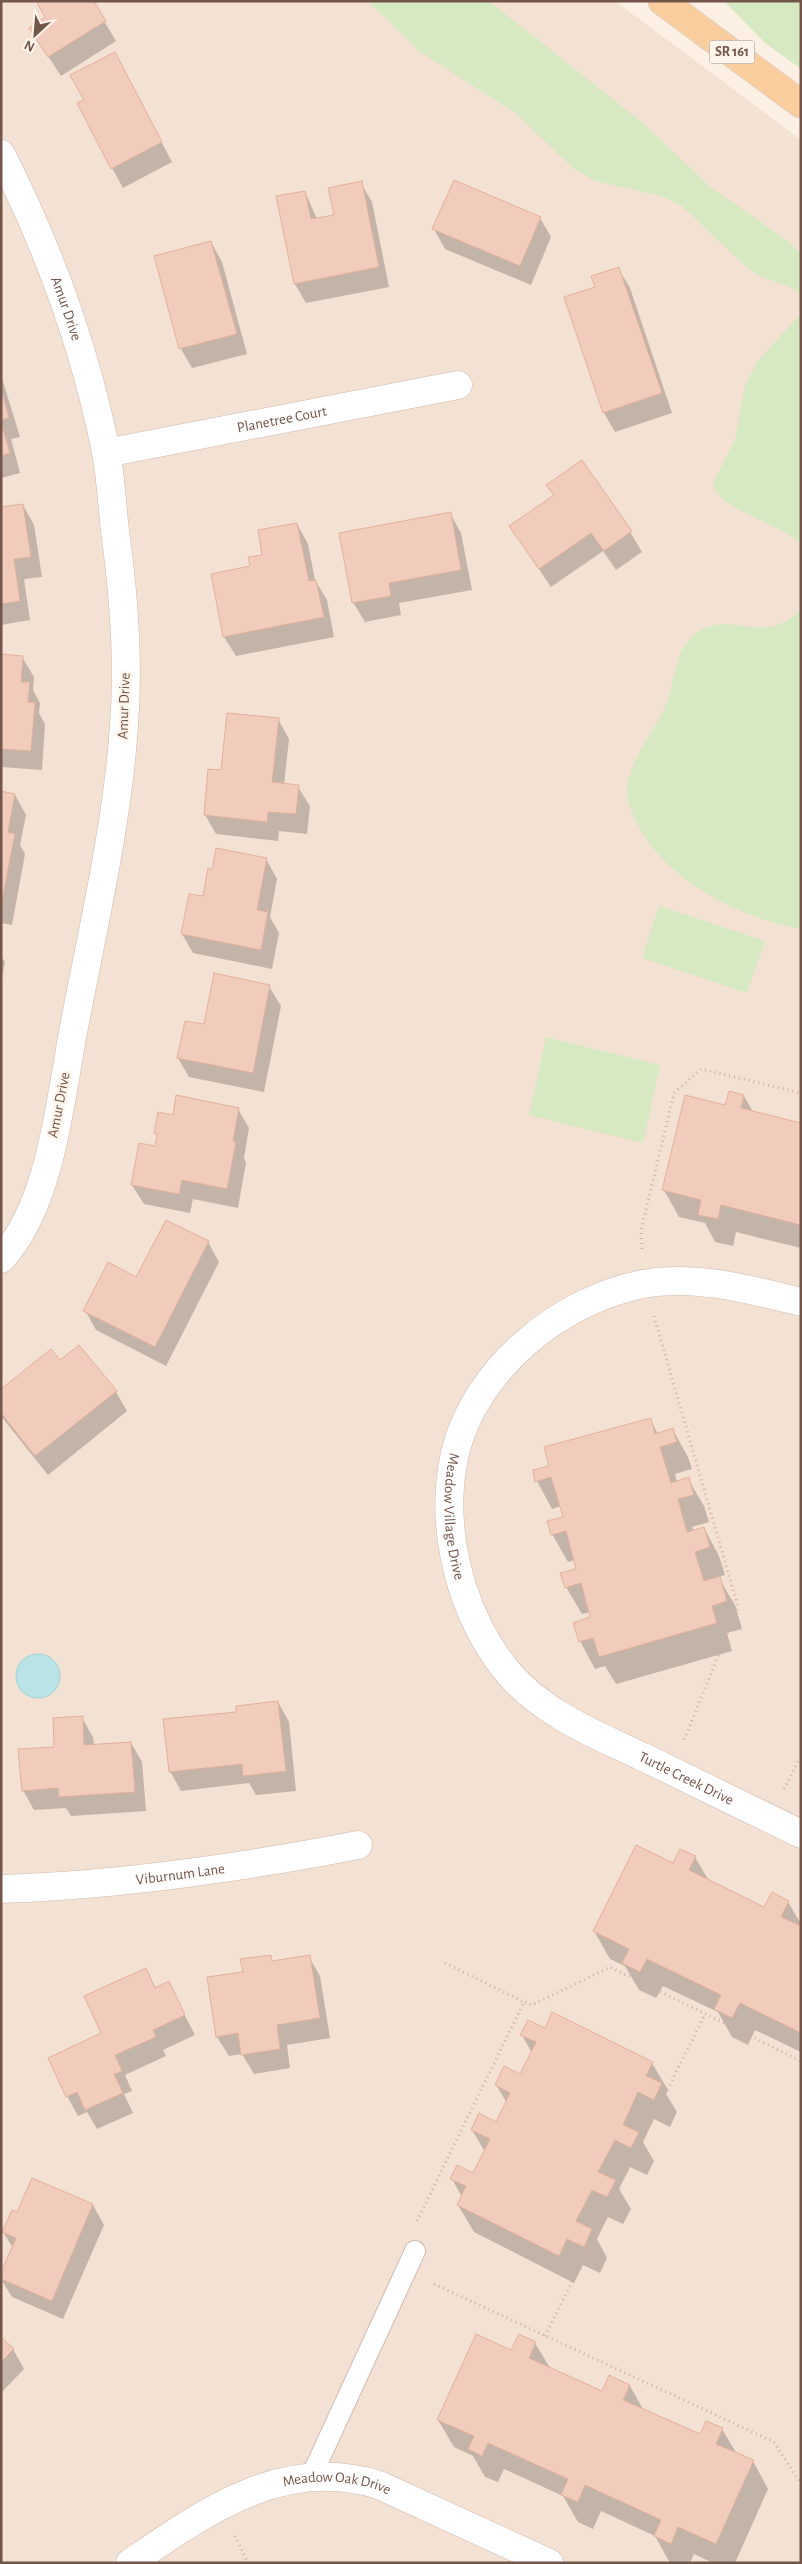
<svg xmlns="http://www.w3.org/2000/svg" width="802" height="2564" viewBox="0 0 802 2564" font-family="'Alegreya Sans',sans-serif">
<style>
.residential{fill:#f3e1d3}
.green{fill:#d7e9c3}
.water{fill:#b9e3e5;stroke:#9fd4d7}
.shadow{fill:#0003}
.building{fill:#f1ccbc;stroke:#e3b09d}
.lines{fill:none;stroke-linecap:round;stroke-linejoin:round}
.lane-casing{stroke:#cfb9ae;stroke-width:22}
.street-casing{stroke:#cfb9ae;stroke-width:29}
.primary-casing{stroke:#d8cfcc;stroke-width:29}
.path{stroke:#d6af9f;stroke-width:3;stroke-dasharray:1 4;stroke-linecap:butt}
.lane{stroke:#fff;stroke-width:20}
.street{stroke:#fff;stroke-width:28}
.primary{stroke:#f9cd9e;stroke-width:28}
.labels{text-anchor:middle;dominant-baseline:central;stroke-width:5;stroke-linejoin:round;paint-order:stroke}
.shield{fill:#fff5ea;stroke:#9e857a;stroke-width:1}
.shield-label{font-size:14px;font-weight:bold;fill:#74554a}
.street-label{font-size:15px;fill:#74554a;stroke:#fff5ea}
</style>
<rect width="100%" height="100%" fill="#fcf0e4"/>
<polygon class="residential" points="1,1 615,1 801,140 801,2563 1,2563"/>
<g class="green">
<polygon points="368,1 489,1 644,124 709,186 785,239 801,254 801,297 794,289 758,275 744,265 682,206 661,196 595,181 573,168 515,113 419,51"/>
<polygon points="724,1 801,1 801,69 765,43"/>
<path d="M801 313V544C782 523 716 510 713 483L735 440 744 389 751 374 757 362Z"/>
<path d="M801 609V929C740 919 656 876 633 814 630 807 626 797 627 789 630 758 653 734 665 707 675 685 673 655 691 638 725 603 763 651 801 609Z"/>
<polygon points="659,906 765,941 747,993 642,958"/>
<polygon points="546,1037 660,1065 643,1143 529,1115"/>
</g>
<circle class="water" cx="38" cy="1676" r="22"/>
<g class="shadow">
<polygon points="36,1 92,1 116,41 61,76 42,47 46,18"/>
<polygon points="115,53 172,162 123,188 112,168 85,101"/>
<polygon points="361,183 372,202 389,287 306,303 295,284 305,192 317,219 335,216"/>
<polygon points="540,218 551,237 531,285 445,249 434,229"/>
<polygon points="211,242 222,262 247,354 192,368 181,349 155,257"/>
<polygon points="618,268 630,288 672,413 615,432 604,413 565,298 596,288"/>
<polygon points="1,375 20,437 11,439 20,473 1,478"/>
<polygon points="548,485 630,532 642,552 616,570 603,551 551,587 510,526 554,496"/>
<polygon points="23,505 34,525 42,577 24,579 30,620 1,625 1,509"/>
<polygon points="450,513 461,533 472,590 399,603 401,615 365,622 353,602"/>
<polygon points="297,524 308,544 315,580 327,600 334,637 236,656 224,637 251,567"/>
<polygon points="1,655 22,657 34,677 33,690 40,703 39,713 45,724 42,770 1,767"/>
<polygon points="278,719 289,739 284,785 298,787 310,806 307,834 279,831 278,841 216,834 205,815 222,772"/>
<polygon points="1,793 15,795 26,815 20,845 25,854 12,925 1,923"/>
<polygon points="266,859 277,879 270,917 279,933 272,969 193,953 182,934 204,898 213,871"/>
<polygon points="1,956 5,962 1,983"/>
<polygon points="269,986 281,1006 264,1092 189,1077 178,1058 205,1026"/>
<polygon points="744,1096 753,1112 801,1124 801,1248 736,1232 733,1246 715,1242 705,1223 679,1217 664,1190 726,1106"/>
<polygon points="238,1109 249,1128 244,1158 246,1163 238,1208 193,1199 190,1213 144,1204 132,1185 156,1147 158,1137 155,1133 174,1116"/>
<polygon points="208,1242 219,1262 166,1366 96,1330 85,1310"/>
<polygon points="1,1390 116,1392 127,1411 48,1475 1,1416"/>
<polygon points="650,1419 658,1434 673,1430 688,1457 692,1469 675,1474 677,1482 688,1479 704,1506 709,1522 692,1527 694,1531 704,1528 719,1556 725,1575 718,1577 735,1605 742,1629 727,1633 732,1651 616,1684 605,1666 595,1669 580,1641 592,1618 590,1612 582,1614 566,1587 578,1569 575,1560 568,1562 552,1534 564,1518 561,1506 552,1509 537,1481 551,1466"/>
<polygon points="278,1702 289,1722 296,1791 256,1795 249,1783 181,1791 170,1771 238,1713"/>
<polygon points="82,1718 93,1737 94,1745 131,1743 142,1762 146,1811 71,1816 66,1808 34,1810 23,1790"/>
<polygon points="695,1857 709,1881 765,1909 788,1902 801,1924 801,2052 755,2030 748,2045 732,2037 718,2012 663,1986 656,1998 639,1990 625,1966 610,1959 594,1931 674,1865"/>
<polygon points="270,1956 273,1962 309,1957 320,1976 330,2038 287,2045 290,2068 254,2074 242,2054 229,2056 217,2037 244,1973"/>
<polygon points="145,1969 156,1988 168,1983 195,2035 163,2050 166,2056 125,2075 132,2091 124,2094 133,2113 97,2129 87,2112 78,2116 67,2096 103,2034"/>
<polygon points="545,2030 652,2063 668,2090 666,2094 677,2112 670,2127 654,2119 643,2142 654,2161 647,2175 630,2167 619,2189 631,2209 623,2224 608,2217 597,2239 607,2258 600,2273 583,2265 574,2283 474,2232 458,2205 462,2197 452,2179 473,2175 485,2152 472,2130 497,2124 507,2103 496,2085 520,2076 532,2053 522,2035"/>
<polygon points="33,2180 93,2205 104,2225 63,2319 12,2297 1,2279 13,2248 3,2232 18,2214"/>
<polygon points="1,2339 13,2349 24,2369 1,2393"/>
<polygon points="535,2343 550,2368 602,2392 630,2386 644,2411 700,2436 722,2429 737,2454 753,2461 768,2489 735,2563 713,2563 694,2554 690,2563 670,2563 655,2536 601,2511 593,2529 578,2522 563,2496 504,2469 498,2482 485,2477 473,2456 454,2447 438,2420 512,2352"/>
</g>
<g class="building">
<polygon points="36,1 94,1 106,21 48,57 29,28 45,17"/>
<polygon points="115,52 162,142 111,169 77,103 84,100 70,75"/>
<polygon points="454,180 541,217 520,266 432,229"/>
<polygon points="362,181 379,267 294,284 276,196 305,191 311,219 334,215 328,188"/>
<polygon points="211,241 237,334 179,349 154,256"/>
<polygon points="619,267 662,393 603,413 564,297 595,287 591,276"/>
<polygon points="1,389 9,418 1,420"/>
<polygon points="1,422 10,453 1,456"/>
<polygon points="582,460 632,531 604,551 591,533 539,569 509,526 554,495 546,485"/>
<polygon points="23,504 31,557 14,559 20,601 1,604 1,507"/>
<polygon points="451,512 461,570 389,583 391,596 352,603 339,533"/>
<polygon points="297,523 309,581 316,580 324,617 223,637 211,574 250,566 248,557 262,555 258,530"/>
<polygon points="1,654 23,656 21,682 30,682 28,702 35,703 31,751 1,749"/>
<polygon points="227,713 279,718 272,782 299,785 296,814 268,812 267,822 204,815 208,769 221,770"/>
<polygon points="1,791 15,794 8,832 15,834 1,906"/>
<polygon points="216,848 267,858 257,910 268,912 261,950 181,934 189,894 203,896 208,868 212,870"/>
<polygon points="214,973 270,985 253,1073 177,1058 185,1021 204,1024"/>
<polygon points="729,1091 744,1095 741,1108 801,1123 801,1225 721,1205 718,1219 698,1215 701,1200 662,1190 685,1095 725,1105"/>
<polygon points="176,1095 239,1108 233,1141 236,1142 227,1189 182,1180 179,1194 131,1185 139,1143 155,1146 157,1134 154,1133 158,1112 173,1115"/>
<polygon points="166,1220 209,1241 155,1347 83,1311 108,1262 136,1277"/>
<polygon points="79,1345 117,1391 35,1456 1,1413 1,1389 51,1349 60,1360"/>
<polygon points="651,1418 655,1434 673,1428 677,1442 660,1447 671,1483 689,1477 694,1495 678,1499 687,1532 704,1527 710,1547 695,1552 704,1581 720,1576 727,1601 712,1606 717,1623 599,1657 593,1638 579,1642 573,1623 590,1617 581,1583 565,1588 560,1573 576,1569 566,1531 551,1535 547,1521 563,1517 551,1477 535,1482 533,1470 549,1466 544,1447"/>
<polygon points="278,1701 286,1771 243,1776 242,1764 169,1772 163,1719 236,1712 236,1706"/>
<polygon points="83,1716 84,1745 131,1742 135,1792 59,1797 58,1788 22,1791 18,1749 54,1747 53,1718"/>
<polygon points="636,1845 673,1863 680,1849 696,1856 689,1870 764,1907 772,1892 789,1901 781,1917 801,1926 801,2033 740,2003 732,2018 714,2009 721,1995 647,1959 640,1972 622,1963 629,1949 593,1931"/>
<polygon points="271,1955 272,1961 310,1955 320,2018 277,2025 280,2049 241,2055 238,2033 216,2037 207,1977 243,1972 240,1959"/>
<polygon points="146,1968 155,1988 169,1981 185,2015 153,2030 156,2037 115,2055 122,2071 114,2074 123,2093 85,2110 77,2092 66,2097 48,2058 101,2033 84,1996"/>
<polygon points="552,2012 653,2062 646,2076 662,2083 654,2100 638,2092 623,2125 639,2132 631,2148 615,2140 598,2172 616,2180 607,2197 592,2190 576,2221 592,2229 584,2247 567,2239 559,2256 457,2205 466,2186 450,2179 457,2165 473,2173 490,2139 471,2130 479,2113 496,2122 510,2093 495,2085 504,2066 520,2074 536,2042 520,2035 528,2020 545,2028"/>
<polygon points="32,2178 93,2204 52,2301 1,2279 1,2272 16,2238 2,2232 12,2210 17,2212"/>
<polygon points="476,2334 511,2350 519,2334 536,2342 529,2358 602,2391 609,2375 630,2385 623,2400 700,2434 706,2421 723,2428 716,2444 754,2460 716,2544 678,2527 671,2544 654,2536 661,2520 585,2485 578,2502 561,2495 568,2479 488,2443 482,2456 468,2449 474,2436 437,2420"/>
<polygon points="1,2337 14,2349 1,2362"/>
</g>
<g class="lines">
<g class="lane-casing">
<polyline id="lane" points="310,2479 415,2251"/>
</g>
<g class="street-casing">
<g id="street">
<path id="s1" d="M1 154C49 249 85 347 106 452 111 478 112 505 115 531 124 596 129 662 124 726 117 827 93 927 74 1027 60 1099 52 1204 1 1259"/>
<path id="s2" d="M106 453 458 385"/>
<path id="s3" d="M801 1302C752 1290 694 1274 643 1284 560 1300 475 1369 455 1453 445 1497 449 1543 462 1586 473 1620 488 1650 512 1677 548 1716 597 1735 643 1757 696 1783 748 1808 801 1834"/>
<path id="s4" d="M1 1889C122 1885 240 1868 358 1845"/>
<path id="s5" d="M130 2563C205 2512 283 2455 379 2485L549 2563"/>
</g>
</g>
<g class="primary-casing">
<polyline id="primary" points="662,1 801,104"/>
</g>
<g class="path">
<polyline points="642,1249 641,1231 674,1093 701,1069 801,1093"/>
<polyline points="654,1316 738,1607 684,1740"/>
<polyline points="784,1789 801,1756"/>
<polyline points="445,1963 524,2002"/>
<polyline points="417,2221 524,2002 532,2005 610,1967 801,2061"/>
<polyline points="434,2284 774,2442 801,2484"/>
<polyline points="545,2336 705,2014"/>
<polyline points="235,2536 248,2563"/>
</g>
<use href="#lane" class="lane"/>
<use href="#street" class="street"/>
<use href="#primary" class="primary"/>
</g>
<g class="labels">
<rect class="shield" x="709.5" y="40.5" width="45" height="23" rx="4"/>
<g class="shield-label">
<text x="732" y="52">SR 161</text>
</g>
<g class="street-label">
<text stroke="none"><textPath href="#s1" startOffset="168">Amur Drive</textPath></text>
<text stroke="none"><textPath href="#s2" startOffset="179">Planetree Court</textPath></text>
<text transform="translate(124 706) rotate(-88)">Amur Drive</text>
<text transform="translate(59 1105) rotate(-79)">Amur Drive</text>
<text stroke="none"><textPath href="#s3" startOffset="490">Meadow Village Drive</textPath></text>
<text stroke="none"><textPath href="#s3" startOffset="868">Turtle Creek Drive</textPath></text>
<text stroke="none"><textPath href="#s4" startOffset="180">Viburnum Lane</textPath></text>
<text stroke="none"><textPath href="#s5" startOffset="229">Meadow Oak Drive</textPath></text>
</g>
</g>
<rect width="802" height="2564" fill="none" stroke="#74554a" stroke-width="5"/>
<g transform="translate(35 35) rotate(206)" stroke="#fff5ea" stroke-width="4" paint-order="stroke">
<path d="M0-4L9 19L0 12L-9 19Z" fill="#74554a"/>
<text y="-8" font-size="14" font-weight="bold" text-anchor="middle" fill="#74554a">N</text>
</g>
</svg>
